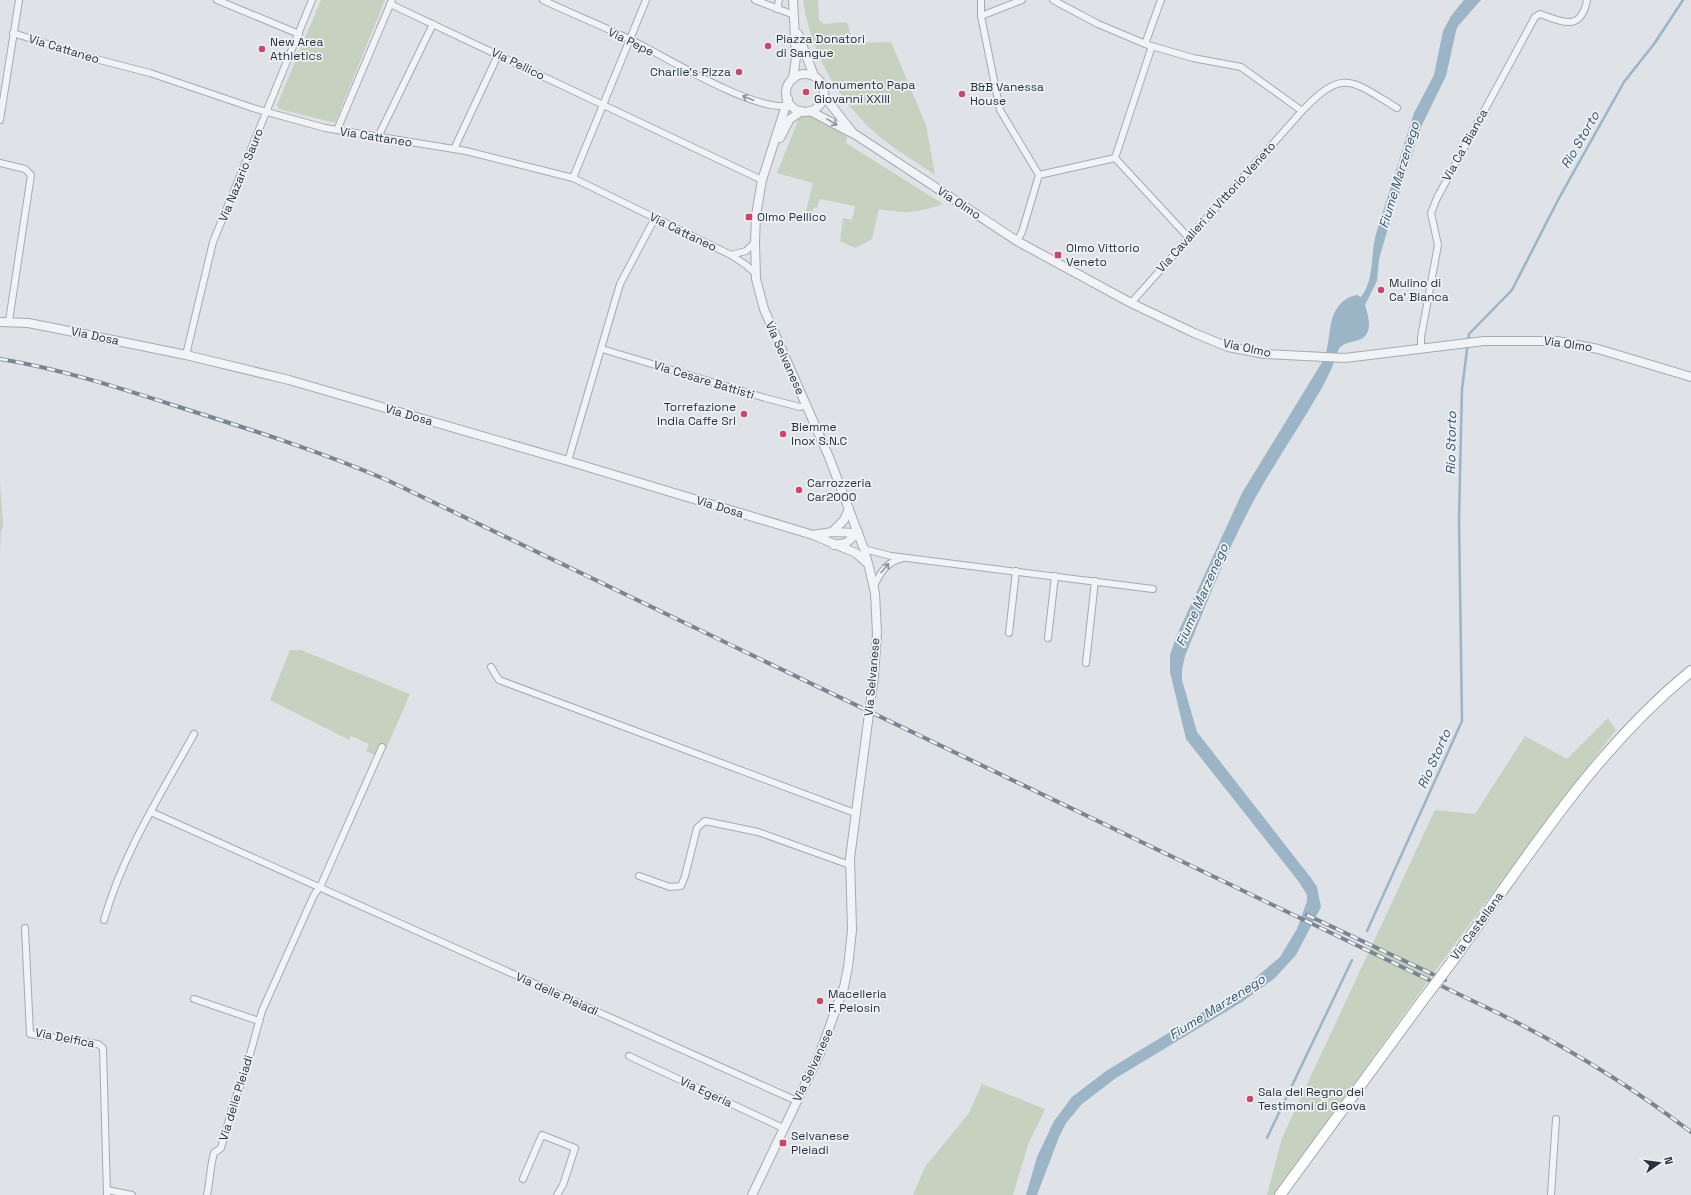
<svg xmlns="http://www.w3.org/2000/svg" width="1691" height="1195" viewBox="0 0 1691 1195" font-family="'Space Grotesk',sans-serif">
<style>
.green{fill:#c6d1c0}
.water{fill:#9bb4c6}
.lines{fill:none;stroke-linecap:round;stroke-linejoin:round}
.stream{stroke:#9bb4c6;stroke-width:2.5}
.minor-casing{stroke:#a4aab1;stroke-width:8}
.tertiary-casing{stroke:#a4aab1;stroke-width:10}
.primary-casing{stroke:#9fa8b3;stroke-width:12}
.minor{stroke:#f1f3f6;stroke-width:6}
.tertiary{stroke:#f1f3f6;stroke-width:8}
.primary{stroke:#fff;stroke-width:10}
.rail-casing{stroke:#798490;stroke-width:4}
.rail{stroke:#eef2f5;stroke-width:2.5;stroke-dasharray:8;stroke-linecap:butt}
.primary-bridge-casing{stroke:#9fa8b3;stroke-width:12;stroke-linecap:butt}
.primary-bridge{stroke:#fff;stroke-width:10}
.oneway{stroke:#8c929a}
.poi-dot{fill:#c84868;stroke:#eef2f5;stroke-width:1.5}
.labels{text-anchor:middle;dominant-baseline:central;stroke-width:3.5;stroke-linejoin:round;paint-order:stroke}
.poi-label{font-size:12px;fill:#28323e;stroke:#eef2f5;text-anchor:start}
.street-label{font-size:12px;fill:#28323e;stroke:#eef2f5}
.water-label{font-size:13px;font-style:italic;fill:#345470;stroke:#eef2f5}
</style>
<rect width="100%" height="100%" fill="#dfe3e7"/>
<g class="green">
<polygon points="321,0 385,0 335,123 279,109 277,105"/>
<path d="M803 0H818L819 20 824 24 845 22 848 24 852 43 891 42 926 125 935 175C917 162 897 151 880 137 838 101 811 54 803 0Z"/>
<path d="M804 116C818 114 836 129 847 137L846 143 943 204C916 213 907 214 879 209L872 239 855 248 840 241 843 218 852 220 855 206 820 199 817 208 814 207 812 213 806 211 813 183 777 173 799 118Z"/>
<polygon points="0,481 3,527 1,532 0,553"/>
<polygon points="290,650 301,650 410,694 386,749 379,747 375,755 366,751 369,744 351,736 349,740 270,700"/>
<path d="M1608 718 1616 730C1498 882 1386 1038 1275 1195H1267L1282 1138 1435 810 1475 814 1525 736 1567 759Z"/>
<polygon points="982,1084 1045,1109 1028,1145 1013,1195 913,1195 925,1167 969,1113"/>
</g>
<path class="water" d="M1464 0H1481L1458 26 1456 31 1446 76 1421 127 1386 235 1379 259 1377 281 1365 305C1381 353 1344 334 1338 351 1331 374 1319 393 1307 413 1288 444 1268 474 1251 506 1225 554 1206 606 1185 656L1182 670V680L1197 732 1311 878 1317 887 1321 907 1296 955 1275 978 1242 1002 1116 1078 1082 1104 1066 1123 1059 1137 1037 1195H1026L1037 1157 1054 1121 1072 1097 1106 1071 1247 985 1280 957 1297 929 1307 901V895L1299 882 1186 739 1170 672V655L1176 637 1242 493 1324 359C1332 340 1326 313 1345 300 1348 297 1353 296 1357 295L1361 297C1375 279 1370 255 1376 234L1414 113 1434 75 1443 31 1451 16Z"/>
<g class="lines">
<g class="stream">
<polyline points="1367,931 1462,721 1459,520 1462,389 1469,334 1512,290 1558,200 1624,82 1654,44 1683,0"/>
<polyline points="1267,1138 1352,960"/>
</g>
<g class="minor-casing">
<g id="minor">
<polyline points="217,0 299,34"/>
<path d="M543 0C576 16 611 29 643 46 677 64 750 108 785 106"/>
<polyline points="755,0 794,15"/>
<polyline points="981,0 981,16"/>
<polyline points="1053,0 1098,24 1148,45 1193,58 1241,67 1302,111 1131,303"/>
<polyline points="390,4 762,180"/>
<polyline points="777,9 779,0"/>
<polyline points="13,33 88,57 150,73 253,108 325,128 466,151 573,178 731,255 746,265 756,274"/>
<polyline points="1145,44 1161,0"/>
<path d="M1302 111C1343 68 1351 80 1397 108"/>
<polyline points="0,120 19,0"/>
<polyline points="337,130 392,0"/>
<polyline points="378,137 433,24"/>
<polyline points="454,149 498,55"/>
<polyline points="1115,158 1189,238"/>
<polyline points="0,163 25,169 31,175 9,321"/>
<polyline points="1039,175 1115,158 1152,46"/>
<polyline points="573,178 646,0"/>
<polyline points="1017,241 1022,232 1039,175 1000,110 981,16 1022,0"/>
<polyline points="731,255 746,251 755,242"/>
<path d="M1421 348V337L1438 245 1431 213 1437 198 1535 17 1540 14C1563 22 1581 32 1587 0"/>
<polyline points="602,349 765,398 800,407 806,405"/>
<polyline points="186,355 213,242 312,0"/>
<polyline points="568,461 620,284 655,218"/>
<polyline points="864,549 891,556 1153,589"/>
<path d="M873 588C880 573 886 562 903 558"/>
<polyline points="1009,633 1016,571"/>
<polyline points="1048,638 1055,576"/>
<polyline points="1086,663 1095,581"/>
<polyline points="491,667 499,680 855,813"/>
<polyline points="151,812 797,1101"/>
<polyline points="639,876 670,887 681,886 685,876 697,828 705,821 758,832 850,865"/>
<path d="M104 920C123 853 161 794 194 734"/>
<polyline points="25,928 30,1034 98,1044 103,1048 107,1195"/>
<polyline points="194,999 259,1021"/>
<polyline points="629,1056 783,1128"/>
<polyline points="523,1179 542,1135 575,1148 563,1185 557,1195"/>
<polyline points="107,1190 132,1195"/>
<path d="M207 1195C210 1181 210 1167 214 1153L221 1148 233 1105 244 1076 262 1011 314 895 321 885 382 747"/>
<polyline points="1551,1195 1556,1119"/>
</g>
</g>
<g class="tertiary-casing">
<g id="tertiary">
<polyline points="793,0 796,57 793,79"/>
<polyline points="798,34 814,76"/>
<circle cx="805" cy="93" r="19"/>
<polyline points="824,96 853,133 1017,241 1131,303 1194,333 1228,347 1265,354 1345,358 1484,341 1557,341 1598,349 1691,377"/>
<polyline points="810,111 852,133"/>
<polyline points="780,138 790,119 802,111"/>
<polyline points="0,322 28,323 54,328 186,355 289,380 568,461 813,535 856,553 867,563"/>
<polyline points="832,532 844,520 849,509"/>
<polyline points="813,535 832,532 858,533"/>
<polyline points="834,545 846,543 858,533"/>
<polyline points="752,1195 820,1053 844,987 848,967 852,930 850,858 874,676 877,633 875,593 869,567 864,549 829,457 764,309 756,279 755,242 756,215 762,180 788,99"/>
</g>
</g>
<g class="primary-casing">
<g id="primary">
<path d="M1451 963C1525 861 1592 752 1691 671"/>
<polyline points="1280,1195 1423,1000"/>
</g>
</g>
<use href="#minor" class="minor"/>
<use href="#tertiary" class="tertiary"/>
<use href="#primary" class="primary"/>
<g class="rail-casing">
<g id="rail">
<path d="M0 359C61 369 120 388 179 407 249 429 319 451 387 480L1500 1014C1567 1047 1631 1086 1691 1132"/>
<polyline points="1307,915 1445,980"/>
</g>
</g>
<use href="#rail" class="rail"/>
<g class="primary-bridge-casing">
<polyline id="primary-bridge" points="1423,1000 1451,963"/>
</g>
<use href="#primary-bridge" class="primary-bridge"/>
</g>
<defs><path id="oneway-shaft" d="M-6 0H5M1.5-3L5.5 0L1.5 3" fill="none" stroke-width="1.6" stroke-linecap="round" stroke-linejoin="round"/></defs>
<g class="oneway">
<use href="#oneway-shaft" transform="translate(748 98) rotate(-158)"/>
<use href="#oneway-shaft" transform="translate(832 122) rotate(31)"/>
<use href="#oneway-shaft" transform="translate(885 568) rotate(-49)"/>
</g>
<g class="poi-dot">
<circle cx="768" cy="46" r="4"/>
<circle cx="262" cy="49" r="4"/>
<circle cx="739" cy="72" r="4"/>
<circle cx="806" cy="92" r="4"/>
<circle cx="962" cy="94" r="4"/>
<rect x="745" y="213" width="8" height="8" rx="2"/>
<rect x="1054" y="251" width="8" height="8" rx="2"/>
<circle cx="1381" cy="290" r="4"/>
<circle cx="744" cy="414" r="4"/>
<circle cx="783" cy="434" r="4"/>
<circle cx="799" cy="490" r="4"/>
<circle cx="820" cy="1001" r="4"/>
<circle cx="1250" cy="1099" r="4"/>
<rect x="779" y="1139" width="8" height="8" rx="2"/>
</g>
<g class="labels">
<g class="poi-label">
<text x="776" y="39">Piazza Donatori<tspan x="776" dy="14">di Sangue</tspan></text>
<text x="270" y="42">New Area<tspan x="270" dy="14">Athletics</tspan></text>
<text x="731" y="72" text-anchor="end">Charlie's Pizza</text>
<text x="814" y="85">Monumento Papa<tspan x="814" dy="14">Giovanni XXIII</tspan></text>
<text x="970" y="87">B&amp;B Vanessa<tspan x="970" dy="14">House</tspan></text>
<text x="757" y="217">Olmo Pellico</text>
<text x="1066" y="248">Olmo Vittorio<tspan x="1066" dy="14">Veneto</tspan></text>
<text x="1389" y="283">Mulino di<tspan x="1389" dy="14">Ca’ Bianca</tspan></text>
<text x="736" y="407" text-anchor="end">Torrefazione<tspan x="736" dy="14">India Caffe Srl</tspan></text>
<text x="791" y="427">Biemme<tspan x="791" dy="14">Inox S.N.C</tspan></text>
<text x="807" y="483">Carrozzeria<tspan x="807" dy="14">Car2000</tspan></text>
<text x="828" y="994">Macelleria<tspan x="828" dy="14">F. Pelosin</tspan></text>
<text x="1258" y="1092">Sala del Regno dei<tspan x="1258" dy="14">Testimoni di Geova</tspan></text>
<text x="791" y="1136">Selvanese<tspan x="791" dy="14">Pleiadi</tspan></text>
</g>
<g class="street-label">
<text transform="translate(631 42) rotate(26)">Via Pepe</text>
<text transform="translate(64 49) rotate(17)">Via Cattaneo</text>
<text transform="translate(518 64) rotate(26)">Via Pellico</text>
<text transform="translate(376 137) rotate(9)">Via Cattaneo</text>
<text transform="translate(1465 145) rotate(-61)">Via Ca' Bianca</text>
<text transform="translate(241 175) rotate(-68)">Via Nazario Sauro</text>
<text transform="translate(959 203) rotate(33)">Via Olmo</text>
<text transform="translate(1216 207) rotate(-48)">Via Cavalieri di Vittorio Veneto</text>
<text transform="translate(683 232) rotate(26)">Via Cattaneo</text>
<text transform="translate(95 336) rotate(12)">Via Dosa</text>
<text transform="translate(1568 344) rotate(8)">Via Olmo</text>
<text transform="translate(1247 348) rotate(12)">Via Olmo</text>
<text transform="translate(785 358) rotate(66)">Via Selvanese</text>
<text transform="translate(704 380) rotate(17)">Via Cesare Battisti</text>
<text transform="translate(409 415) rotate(16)">Via Dosa</text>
<text transform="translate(720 507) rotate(17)">Via Dosa</text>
<text transform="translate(872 677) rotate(-85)">Via Selvanese</text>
<text transform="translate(1477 926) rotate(-54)">Via Castellana</text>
<text transform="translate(557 994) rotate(24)">Via delle Pleiadi</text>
<text transform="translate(65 1038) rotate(11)">Via Delfica</text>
<text transform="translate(813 1065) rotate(-65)">Via Selvanese</text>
<text transform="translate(706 1092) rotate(25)">Via Egeria</text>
<text transform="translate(236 1098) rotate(-73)">Via delle Pleiadi</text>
</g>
<g class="water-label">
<text transform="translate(1580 140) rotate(-60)">Rio Storto</text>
<text transform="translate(1399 175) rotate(-73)">Fiume Marzenego</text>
<text transform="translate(1451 443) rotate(-89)">Rio Storto</text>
<text transform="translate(1202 595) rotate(-66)">Fiume Marzenego</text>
<text transform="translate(1434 759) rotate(-66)">Rio Storto</text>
<text transform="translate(1217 1007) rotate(-32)">Fiume Marzenego</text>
</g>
</g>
<g transform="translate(1659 1163) rotate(76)" stroke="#eef2f5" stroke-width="3" paint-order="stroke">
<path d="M0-3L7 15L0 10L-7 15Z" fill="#28323e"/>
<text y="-6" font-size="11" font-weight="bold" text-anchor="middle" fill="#28323e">N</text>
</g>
</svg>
